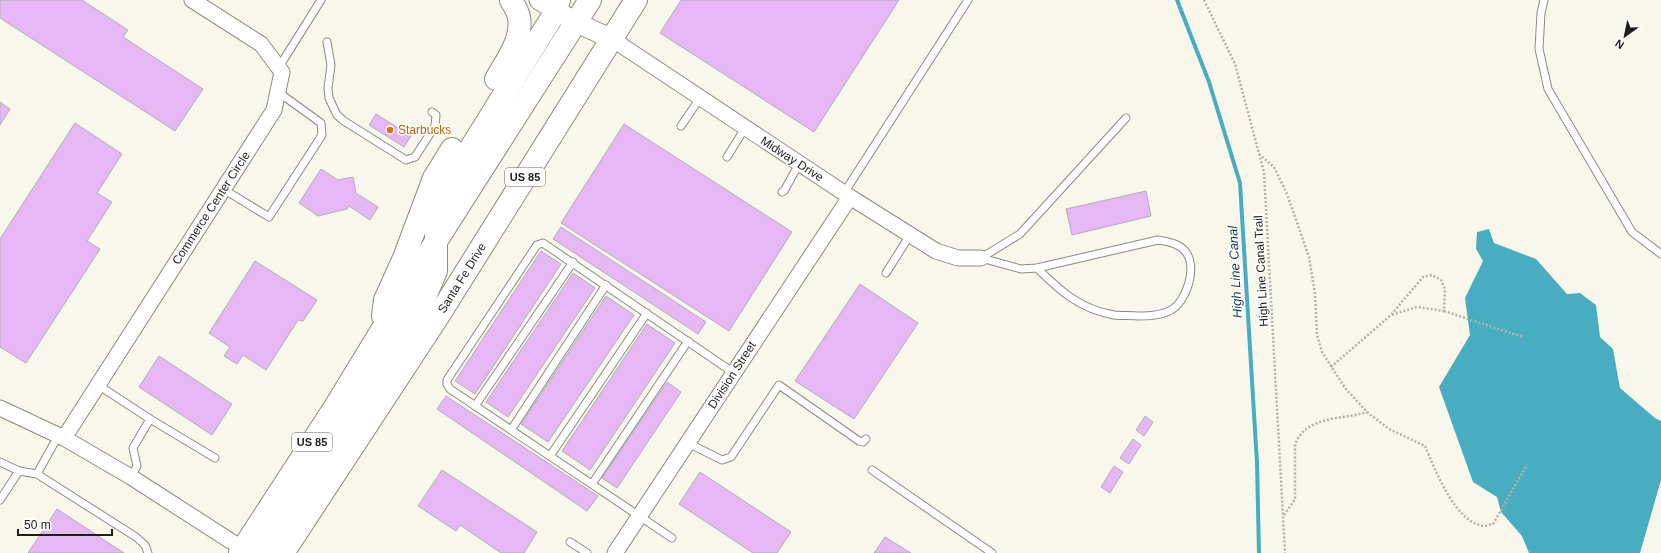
<svg xmlns="http://www.w3.org/2000/svg" width="1661" height="553" viewBox="0 0 1661 553" font-family="Arial,sans-serif">
<style>
.water{fill:#49adc2}
.lines{fill:none;stroke-linecap:round;stroke-linejoin:round}
.stream{stroke:#49adc2;stroke-width:4}
.building{fill:#e5b7f4;stroke:#b4adb7}
.service-casing{stroke:#8d8b80;stroke-width:9}
.minor-casing{stroke:#8d8b80;stroke-width:17}
.tertiary-casing{stroke:#8d8b80;stroke-width:21}
.trunk-casing{stroke:#8d8b80;stroke-width:24}
.path{stroke:#b3b1a7;stroke-width:2.5;stroke-dasharray:2 2;stroke-linecap:butt}
.service{stroke:#fff;stroke-width:7}
.minor{stroke:#fff;stroke-width:15}
.tertiary{stroke:#fff;stroke-width:19}
.trunk{stroke:#fff;stroke-width:22}
.food-dot{fill:#e8710a;stroke:#fff;stroke-width:1.5}
.labels{text-anchor:middle;dominant-baseline:central;stroke-width:3;stroke-linejoin:round;paint-order:stroke}
.shield{fill:#fff;stroke:#62625f;stroke-width:1}
.shield-label{font-size:11px;font-weight:bold;fill:#1f1e1a}
.food-label{font-size:12px;fill:#c56008;stroke:#fff;text-anchor:start}
.street-label{font-size:12px;fill:#1f1e1a;stroke:#fff}
.water-label{font-size:13px;font-style:italic;fill:#103e47;stroke:#fff}
</style>
<rect width="100%" height="100%" fill="#f9f7eb"/>
<polygon class="water" points="1489,229 1494,243 1536,259 1567,294 1580,293 1596,305 1600,337 1613,349 1620,388 1655,418 1661,421 1661,480 1640,553 1529,553 1522,536 1501,512 1497,497 1473,482 1439,387 1470,335 1465,298 1483,261 1476,249 1477,232"/>
<g class="lines">
<polyline class="stream" points="1177,0 1209,82 1240,183 1257,463 1259,553"/>
</g>
<g class="building">
<polygon points="0,0 82,0 128,30 123,37 203,89 175,131 0,18"/>
<polygon points="681,0 899,0 814,132 660,33"/>
<polygon points="0,102 10,109 0,125"/>
<polygon points="376,114 411,136 404,147 369,125"/>
<polygon points="75,123 122,154 97,193 112,202 87,241 100,249 26,363 0,347 0,239"/>
<polygon points="624,124 792,232 729,331 561,223"/>
<polygon points="321,169 338,180 353,177 356,193 378,207 370,220 349,206 347,209 318,216 299,203"/>
<polygon points="1146,191 1151,216 1072,235 1066,209"/>
<polygon points="561,227 706,322 698,334 553,239"/>
<polygon points="541,251 561,264 475,394 455,381"/>
<polygon points="255,261 317,300 303,321 298,320 266,370 243,355 237,364 224,356 230,347 209,333"/>
<polygon points="573,273 595,288 508,417 486,402"/>
<polygon points="860,284 918,323 854,419 795,381"/>
<polygon points="606,296 634,315 548,442 521,424"/>
<polygon points="647,324 675,343 590,470 562,451"/>
<polygon points="159,356 232,404 212,435 139,387"/>
<polygon points="667,382 681,392 617,488 602,478"/>
<polygon points="446,396 598,496 587,511 437,409"/>
<polygon points="1145,416 1153,422 1144,436 1136,430"/>
<polygon points="1133,439 1141,445 1129,464 1120,458"/>
<polygon points="1114,466 1123,472 1110,493 1101,487"/>
<polygon points="442,470 537,532 524,553 501,553 460,525 456,531 418,506"/>
<polygon points="700,472 791,532 777,553 753,553 679,504"/>
<polygon points="57,509 124,553 28,553"/>
<polygon points="885,537 911,553 874,553"/>
</g>
<g class="lines">
<g class="service-casing">
<g id="service">
<polyline points="1544,0 1541,13 1539,49 1548,89 1632,232 1661,254"/>
<polyline points="327,42 331,65 328,88 329,98 337,115 344,121 406,160 415,157 435,126 436,115 432,112"/>
<polyline points="279,67 321,0"/>
<polyline points="681,126 700,98"/>
<polyline points="727,157 745,128"/>
<polyline points="223,189 269,217 322,135 321,123 278,92"/>
<polyline points="782,192 784,191 799,164"/>
<polyline points="844,193 968,0"/>
<path d="M981 258 1021 269 1037 268 1158 240C1168 242 1178 243 1185 251 1198 266 1187 301 1171 310 1163 315 1148 316 1138 316 1130 315 1121 316 1114 315 1080 309 1060 291 1037 268"/>
<polyline points="981,258 1020,234 1126,118"/>
<polyline points="886,273 910,235"/>
<polyline points="98,385 150,419 133,448 137,466 131,477"/>
<polyline points="475,406 573,262"/>
<polyline points="150,419 215,458"/>
<polyline points="511,430 606,285"/>
<polyline points="688,443 722,460 731,457 779,385 859,441 863,442 866,439"/>
<polyline points="550,456 647,313"/>
<polyline points="0,462 19,471 37,474 136,537 145,545 148,553"/>
<polyline points="872,470 992,553"/>
<polyline points="37,474 58,436"/>
<polyline points="592,484 688,341"/>
<polyline points="0,500 19,471"/>
<polyline points="672,538 450,389 447,384 447,380 537,245 543,243 734,373"/>
<polyline points="570,542 587,553"/>
</g>
</g>
<g class="minor-casing">
<g id="minor">
<polyline points="612,39 850,197 936,251 958,258 981,258"/>
<polyline points="0,408 64,438 131,477 243,549"/>
<polyline points="64,438 274,110 282,72 261,44 192,0"/>
<polyline points="615,553 850,197"/>
</g>
</g>
<g class="tertiary-casing">
<polyline id="tertiary" points="539,0 577,23 612,39"/>
</g>
<g class="trunk-casing">
<g id="trunk">
<path d="M496 79C506 62 523 39 519 17 518 12 514 5 511 0"/>
<polyline points="383,316 385,300 404,258 434,178 452,149"/>
<polyline points="240,553 335,407 435,243 590,0"/>
<polyline points="263,553 424,299 436,271 436,227 443,199 452,178 556,11 559,0"/>
<polyline points="283,553 439,315 636,0"/>
</g>
</g>
<g class="path">
<polyline points="1204,0 1235,64 1264,172 1285,553"/>
<path d="M1259 154 1274 167 1287 194 1309 257 1315 294 1317 335 1322 352 1345 388 1367 412 1389 429 1425 446C1435 469 1455 523 1484 526 1487 526 1490 524 1493 524L1527 465"/>
<polyline points="1444,311 1523,337"/>
<polyline points="1331,367 1391,315 1423,277 1432,275 1441,280 1445,289 1444,311 1417,307 1391,315"/>
<path d="M1284 515 1295 499V444C1307 415 1343 420 1367 412"/>
</g>
<use href="#service" class="service"/>
<use href="#minor" class="minor"/>
<use href="#tertiary" class="tertiary"/>
<use href="#trunk" class="trunk"/>
</g>
<circle class="food-dot" cx="390" cy="130" r="4"/>
<g class="labels">
<g class="shield">
<rect x="505" y="168" width="40" height="18" rx="3"/>
<rect x="292" y="433" width="40" height="18" rx="3"/>
</g>
<g class="shield-label">
<text x="525" y="177">US 85</text>
<text x="312" y="442">US 85</text>
</g>
<g class="food-label">
<text x="398" y="130">Starbucks</text>
</g>
<g class="street-label">
<text transform="translate(792 159) rotate(33)">Midway Drive</text>
<text transform="translate(211 208) rotate(-57)">Commerce Center Circle</text>
<text transform="translate(1261 271) rotate(-93)">High Line Canal Trail</text>
<text transform="translate(462 278) rotate(-58)">Santa Fe Drive</text>
<text transform="translate(732 375) rotate(-57)">Division Street</text>
</g>
<g class="water-label">
<text transform="translate(1235 272) rotate(-93)">High Line Canal</text>
</g>
</g>
<g transform="translate(1625 36) rotate(213)" stroke="#ffffff" stroke-width="3" paint-order="stroke">
<path d="M0-3L7 15L0 10L-7 15Z" fill="#1f1e1a"/>
<text y="-6" font-size="11" font-weight="bold" text-anchor="middle" fill="#1f1e1a">N</text>
</g>
<path d="M18 529v6h94v-6" fill="none" stroke="#1f1e1a" stroke-width="2"/>
<text x="24" y="529" font-size="12" fill="#1f1e1a" stroke="#ffffff" stroke-width="3" paint-order="stroke">50 m</text>
</svg>
